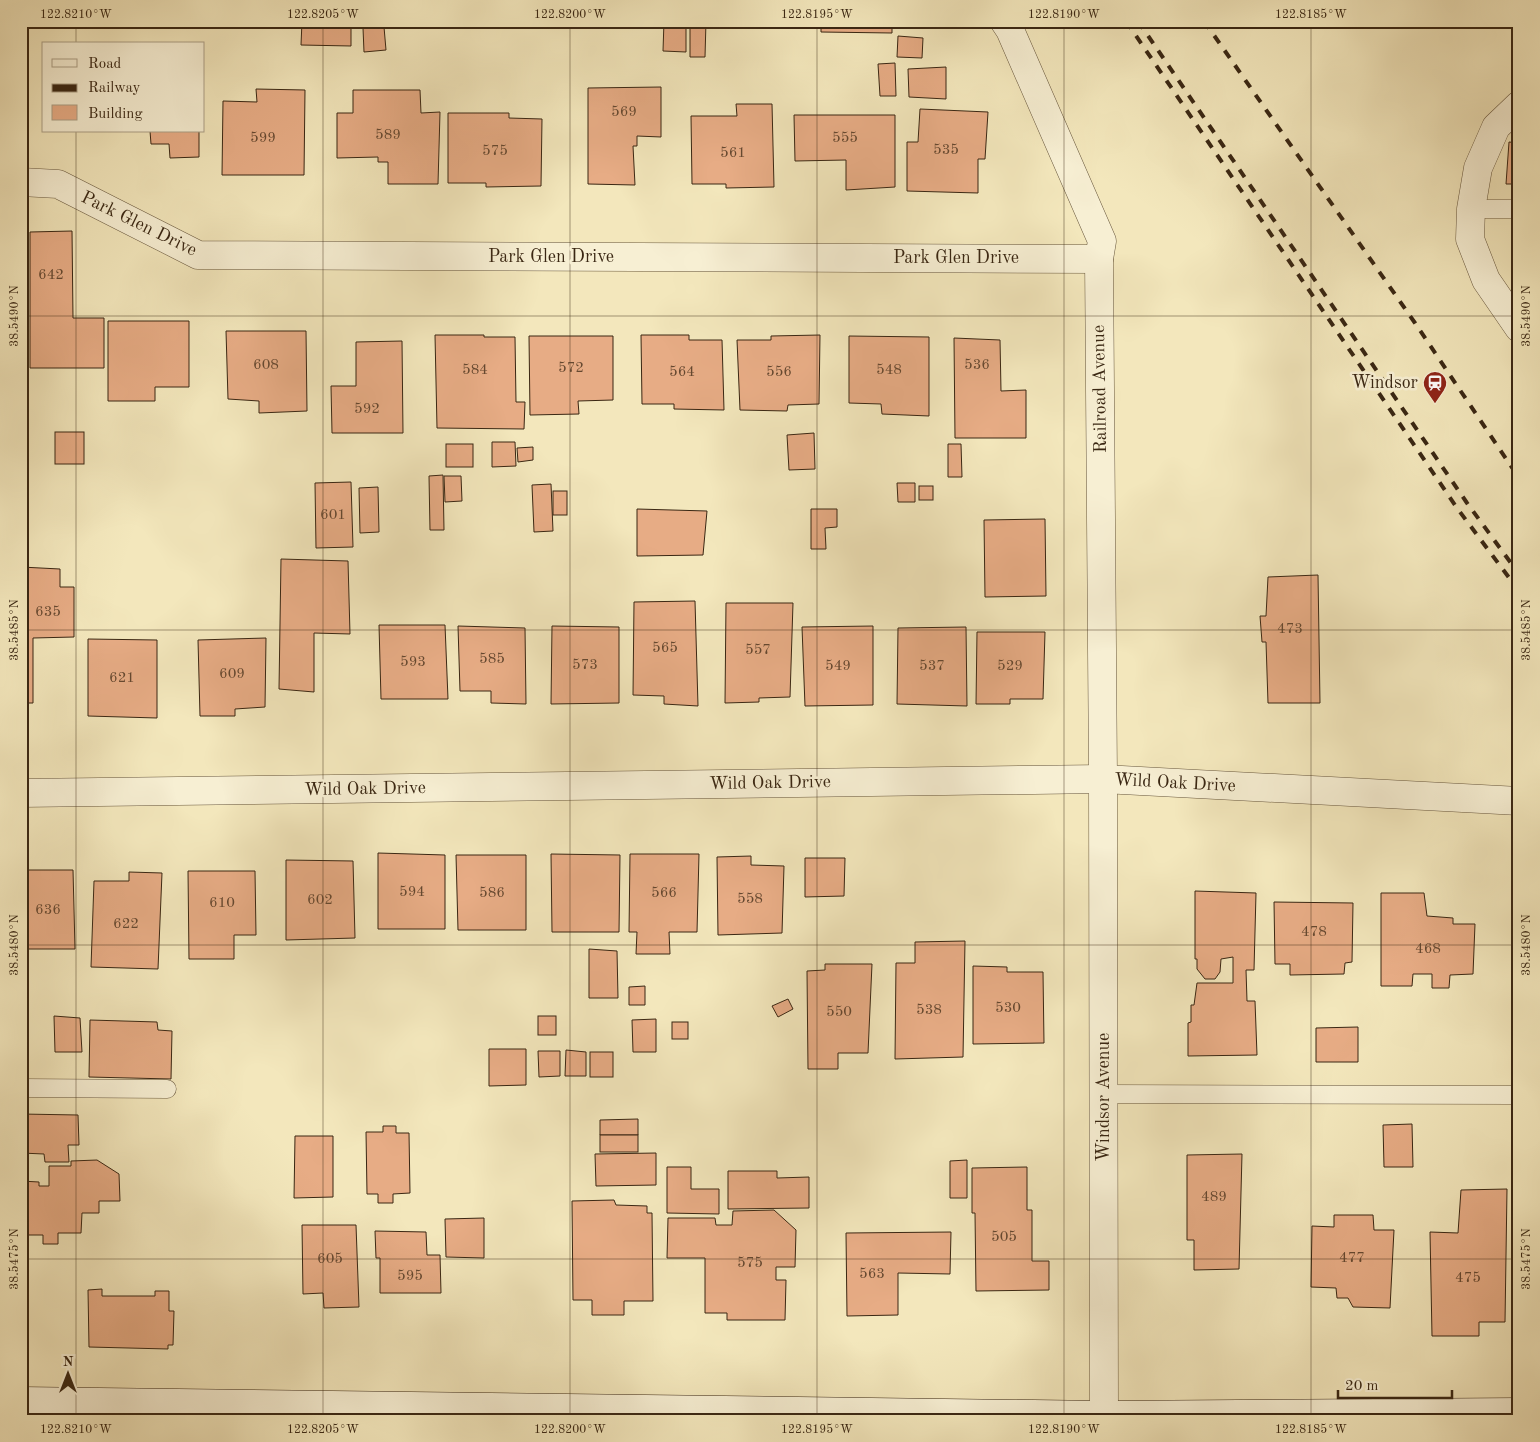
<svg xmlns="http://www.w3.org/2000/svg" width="1540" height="1442" viewBox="0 0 1540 1442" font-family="'Old Standard TT',serif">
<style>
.building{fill:#e7ac85;stroke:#3a2713}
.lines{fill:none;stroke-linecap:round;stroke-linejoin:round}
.service-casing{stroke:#68573d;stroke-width:19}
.minor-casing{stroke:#68573d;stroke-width:29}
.secondary-casing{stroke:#3a2713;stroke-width:29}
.service{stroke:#f7efd3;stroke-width:18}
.minor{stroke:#f7efd3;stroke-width:28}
.secondary{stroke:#f7efd3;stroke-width:28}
.rail{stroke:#3a2713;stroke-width:4;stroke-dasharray:9 9;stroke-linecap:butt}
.ticks{fill:none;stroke:#3a2713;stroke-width:1;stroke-opacity:0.45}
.labels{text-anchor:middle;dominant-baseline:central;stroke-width:5;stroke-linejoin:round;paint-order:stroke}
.number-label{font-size:15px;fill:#654830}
.street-label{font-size:18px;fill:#3a2713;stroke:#f7efd3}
.poi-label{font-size:18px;fill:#3a2713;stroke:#f7efd3;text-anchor:end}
.neatline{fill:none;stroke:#3a2713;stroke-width:2}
.ticks-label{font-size:12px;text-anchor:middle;fill:#3a2713}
</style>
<rect width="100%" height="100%" fill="#f3e7bc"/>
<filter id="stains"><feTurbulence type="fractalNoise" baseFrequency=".004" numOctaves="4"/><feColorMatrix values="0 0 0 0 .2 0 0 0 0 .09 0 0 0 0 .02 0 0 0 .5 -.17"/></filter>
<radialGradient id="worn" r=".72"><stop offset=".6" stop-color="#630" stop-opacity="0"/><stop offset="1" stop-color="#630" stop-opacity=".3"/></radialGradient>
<g class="building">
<polygon points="302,21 351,21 351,46 301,45"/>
<polygon points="664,21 686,21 686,52 663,51"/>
<polygon points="690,21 706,21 705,57 690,57"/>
<polygon points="821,21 892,21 892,33 821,32"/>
<polygon points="384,27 386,50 364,52 363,28"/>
<polygon points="898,36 923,38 922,58 897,57"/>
<polygon points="895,63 896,96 880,96 878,64"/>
<polygon points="946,67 946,99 909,97 908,69"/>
<polygon points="661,87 661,137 637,136 637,146 633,146 635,185 588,184 588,88"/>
<polygon points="256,89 305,90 304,175 222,175 223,101 257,102"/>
<polygon points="353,90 420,90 421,113 440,112 438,184 388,184 388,162 378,162 378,157 337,158 337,113 353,113"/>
<polygon points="736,104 772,104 774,187 726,188 726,184 692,184 691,116 737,116"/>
<polygon points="920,109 988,112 985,159 978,159 978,193 907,191 907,142 918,142"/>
<polygon points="448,113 509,113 509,118 542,119 541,186 486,187 486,183 448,183"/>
<polygon points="794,115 895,115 895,187 846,190 846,160 795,161"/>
<polygon points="150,131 199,131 199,157 170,158 169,144 151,144"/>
<polygon points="1509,142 1519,143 1519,184 1506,184"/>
<polygon points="72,231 73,318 104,318 104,368 30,368 30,232"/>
<polygon points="108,321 189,321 189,387 155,387 155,401 108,401"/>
<polygon points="226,331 306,331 307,411 259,413 259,401 228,399"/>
<polygon points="435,335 484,335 484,337 515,337 516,402 525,402 524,429 437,428"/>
<polygon points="641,335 689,335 689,340 722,340 724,410 674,409 674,404 642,404"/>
<polygon points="820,335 819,404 788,405 787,411 740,410 737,340 771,340 771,336"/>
<polygon points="529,336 613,336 613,400 578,401 579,414 530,415"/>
<polygon points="849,336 929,337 929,416 882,414 881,404 849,403"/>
<polygon points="954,338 1000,340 1001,391 1026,390 1026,438 955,438"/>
<polygon points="402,341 403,433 332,433 331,386 356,386 356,342"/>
<rect x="55" y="432" width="29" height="32"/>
<polygon points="814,433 815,469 789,470 787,435"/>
<polygon points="492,442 515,442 516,466 492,467"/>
<rect x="446" y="444" width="27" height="23"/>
<polygon points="948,444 961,444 962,477 948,477"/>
<polygon points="533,447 533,460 518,462 517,448"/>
<polygon points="21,473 25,473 26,499 21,499"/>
<polygon points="443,475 444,530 430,530 429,476"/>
<polygon points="444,476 461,476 462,501 445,502"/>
<polygon points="351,482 353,547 316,548 315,483"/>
<polygon points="897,483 915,483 915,502 898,502"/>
<polygon points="551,484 553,531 534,532 532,485"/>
<rect x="919" y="486" width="14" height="14"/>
<polygon points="378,487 379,532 360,533 359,488"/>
<rect x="553" y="491" width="14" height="24"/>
<polygon points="637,509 707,511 703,555 637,556"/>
<polygon points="811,509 837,509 837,527 825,528 826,549 811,549"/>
<polygon points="1045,519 1046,596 985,597 984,520"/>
<polygon points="281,559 348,561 350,634 314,633 314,692 279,689"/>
<polygon points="21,567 60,569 60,587 74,587 74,637 33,638 33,703 21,703"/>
<polygon points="1318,575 1320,703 1268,703 1266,642 1262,642 1260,616 1266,616 1268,577"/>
<polygon points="695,601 698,706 664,704 664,696 633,695 634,602"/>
<polygon points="726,603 793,603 790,697 759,698 759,702 725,703"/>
<polygon points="379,625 445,625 448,699 381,699"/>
<polygon points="458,626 525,628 526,704 491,703 491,691 460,691"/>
<polygon points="552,626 619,627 619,703 551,704"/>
<polygon points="873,626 873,705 805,706 802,627"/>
<polygon points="966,627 967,706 897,704 898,628"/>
<polygon points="977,632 1045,632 1043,699 1010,699 1010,704 976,704"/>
<polygon points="266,638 265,707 235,709 235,716 200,716 198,640"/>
<polygon points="88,639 157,640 157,718 88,716"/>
<polygon points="378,853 445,855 445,929 378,929"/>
<polygon points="551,854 620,855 619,932 552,932"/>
<polygon points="630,854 699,854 697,932 669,932 670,954 636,954 637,932 629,932"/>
<polygon points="456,855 526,855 526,930 458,930"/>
<polygon points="751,856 751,865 784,866 782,933 718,935 717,857"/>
<polygon points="805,858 845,858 844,896 805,897"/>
<polygon points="286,860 353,861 355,938 286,940"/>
<polygon points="21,870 73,870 75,949 21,949"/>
<polygon points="188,871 255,871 256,935 234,935 234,959 189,959"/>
<polygon points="129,872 162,873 158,969 91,967 94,881 129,881"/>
<polygon points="1195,891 1256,893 1254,970 1246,970 1247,1001 1255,1001 1257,1055 1188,1056 1188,1023 1191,1022 1191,1005 1194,1005 1197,983 1233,983 1233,957 1221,959 1220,972 1215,979 1205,979 1197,969 1197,959 1195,959"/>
<polygon points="1381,893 1424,893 1427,916 1453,918 1453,924 1475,924 1473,974 1450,975 1449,988 1432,988 1432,974 1413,974 1412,986 1381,986"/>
<polygon points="1274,902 1353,903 1352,962 1345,963 1344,974 1290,975 1290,964 1275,964"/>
<polygon points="965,941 963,1057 895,1059 896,963 915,963 915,942"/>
<polygon points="589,949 617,951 618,998 589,998"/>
<polygon points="825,964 872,964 868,1053 838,1053 838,1069 808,1069 807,971 825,970"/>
<polygon points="973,966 1007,967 1007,972 1043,972 1044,1043 973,1044"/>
<polygon points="645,986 645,1005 629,1005 629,987"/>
<polygon points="788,999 793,1009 778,1017 772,1006"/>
<polygon points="54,1016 80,1018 82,1052 55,1052"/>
<rect x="538" y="1016" width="18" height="19"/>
<polygon points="656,1019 656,1052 633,1052 632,1020"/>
<polygon points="90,1020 157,1022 158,1030 172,1031 171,1079 89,1077"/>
<rect x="672" y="1022" width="16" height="17"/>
<polygon points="1358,1027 1358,1062 1316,1062 1316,1028"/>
<polygon points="489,1049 526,1049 526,1085 489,1086"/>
<polygon points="566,1050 586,1052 586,1076 565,1076"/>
<polygon points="538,1051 560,1051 560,1076 539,1077"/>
<rect x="590" y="1052" width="23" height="25"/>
<polygon points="21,1114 78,1115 79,1145 68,1145 69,1162 45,1162 44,1154 21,1153"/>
<polygon points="638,1119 638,1135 600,1135 600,1120"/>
<polygon points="1412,1124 1413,1167 1384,1167 1383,1125"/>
<polygon points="383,1126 396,1126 396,1133 409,1133 410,1193 393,1194 393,1203 378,1203 378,1194 367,1194 366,1132 383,1132"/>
<rect x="600" y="1135" width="38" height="17"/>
<polygon points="295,1136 333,1136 333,1197 294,1198"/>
<polygon points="656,1153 656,1185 596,1186 595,1154"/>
<polygon points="1242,1154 1239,1269 1194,1270 1194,1240 1187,1240 1187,1155"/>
<polygon points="97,1160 119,1174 120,1201 99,1201 99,1213 82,1213 81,1233 58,1233 58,1244 43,1244 43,1235 21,1235 21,1181 39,1182 39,1186 49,1186 49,1166 71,1166 71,1161"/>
<polygon points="967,1160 967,1198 950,1198 950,1161"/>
<polygon points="667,1167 691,1167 691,1189 719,1189 719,1214 667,1213"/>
<polygon points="1027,1167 1027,1210 1032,1210 1032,1261 1049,1261 1049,1290 976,1291 975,1213 972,1213 972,1168"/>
<polygon points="728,1171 777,1171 777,1178 809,1177 809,1208 728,1209"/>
<polygon points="1507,1189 1505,1322 1479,1322 1479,1336 1432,1336 1430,1232 1458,1233 1461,1190"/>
<polygon points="614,1200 616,1205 647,1206 647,1213 652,1213 653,1301 624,1301 624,1315 592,1315 592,1300 573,1300 572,1201"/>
<polygon points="774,1210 796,1230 795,1267 776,1267 776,1280 786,1280 785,1320 727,1320 727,1313 705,1313 705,1258 667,1258 668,1218 715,1218 716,1225 732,1225 733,1211"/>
<polygon points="1334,1215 1373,1215 1374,1230 1394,1230 1390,1308 1353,1307 1348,1298 1337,1298 1336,1288 1311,1287 1312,1226 1334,1227"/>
<polygon points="484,1218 484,1258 446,1257 445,1219"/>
<polygon points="302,1225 356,1225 359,1307 324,1308 323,1293 303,1294"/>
<polygon points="375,1231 426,1232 427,1255 440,1255 441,1293 380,1293 380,1258 376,1258"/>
<polygon points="951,1232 950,1274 898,1273 898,1315 847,1316 846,1233"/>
<polygon points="102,1289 102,1296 155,1296 155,1291 169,1291 169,1311 174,1311 173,1345 168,1345 168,1349 89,1347 88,1290"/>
</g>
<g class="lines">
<g class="service-casing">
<g id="service">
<polyline points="1471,209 1519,209"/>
<polyline points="21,1088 167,1089"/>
<polyline points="1104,1094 1519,1095"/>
</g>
</g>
<g class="minor-casing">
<g id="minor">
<polyline points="1004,21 1010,30 1102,241 1099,259 1103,779 1104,1415"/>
<polyline points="1519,105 1496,127 1478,168 1471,209 1470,239 1486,280 1519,328"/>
<polyline points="21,182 58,184 198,255 1099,259"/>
<polyline points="21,793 1103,779 1519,801"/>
</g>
</g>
<g class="secondary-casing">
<polyline id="secondary" points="21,1401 1104,1415 1519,1412"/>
</g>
<use href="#service" class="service"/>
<use href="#minor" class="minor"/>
<use href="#secondary" class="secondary"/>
<g class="rail">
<polyline points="1126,21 1457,508 1519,591"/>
<polyline points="1138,21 1467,503 1519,574"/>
<polyline points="1204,21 1415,323 1519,478"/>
</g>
</g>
<path class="ticks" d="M76 21V44M323 21V1421M570 21V1421M817 21V1421M1064 21V1421M1311 21V1421M76 131V1421M21 316H1519M21 630H1519M21 945H1519M21 1259H1519"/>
<defs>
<g id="station-pin" transform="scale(1.25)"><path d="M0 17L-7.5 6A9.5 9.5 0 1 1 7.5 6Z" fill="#8f2418" stroke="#f7efd3"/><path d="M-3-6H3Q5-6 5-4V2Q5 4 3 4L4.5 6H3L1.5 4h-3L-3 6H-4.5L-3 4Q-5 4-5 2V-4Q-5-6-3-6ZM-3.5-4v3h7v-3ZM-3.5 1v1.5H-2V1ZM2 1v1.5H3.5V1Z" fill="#fff"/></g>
</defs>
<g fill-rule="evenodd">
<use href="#station-pin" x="1435" y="383"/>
</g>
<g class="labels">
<g class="number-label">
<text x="624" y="112">569</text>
<text x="388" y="135">589</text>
<text x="263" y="138">599</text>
<text x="845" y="138">555</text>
<text x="946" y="150">535</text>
<text x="495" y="151">575</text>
<text x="733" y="153">561</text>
<text x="51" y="275">642</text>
<text x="266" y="365">608</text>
<text x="977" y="365">536</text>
<text x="571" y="368">572</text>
<text x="475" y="370">584</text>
<text x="889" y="370">548</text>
<text x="682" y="372">564</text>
<text x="779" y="372">556</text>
<text x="367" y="409">592</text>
<text x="333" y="515">601</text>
<text x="48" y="612">635</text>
<text x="1290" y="629">473</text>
<text x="665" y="648">565</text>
<text x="758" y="650">557</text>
<text x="492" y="659">585</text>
<text x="413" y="662">593</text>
<text x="585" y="665">573</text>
<text x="838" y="666">549</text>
<text x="932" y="666">537</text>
<text x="1010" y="666">529</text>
<text x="232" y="674">609</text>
<text x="122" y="678">621</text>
<text x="412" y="892">594</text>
<text x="492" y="893">586</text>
<text x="664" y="893">566</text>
<text x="750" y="899">558</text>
<text x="320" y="900">602</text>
<text x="222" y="903">610</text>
<text x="48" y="910">636</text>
<text x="126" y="924">622</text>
<text x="1314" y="932">478</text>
<text x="1428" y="949">468</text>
<text x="1008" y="1008">530</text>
<text x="929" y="1010">538</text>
<text x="839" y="1012">550</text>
<text x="1214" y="1197">489</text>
<text x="1004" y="1237">505</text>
<text x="1352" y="1258">477</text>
<text x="330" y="1259">605</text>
<text x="750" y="1263">575</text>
<text x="872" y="1274">563</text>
<text x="410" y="1276">595</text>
<text x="1468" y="1278">475</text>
</g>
<g class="street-label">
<text transform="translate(139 224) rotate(26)">Park Glen Drive</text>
<text x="551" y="257">Park Glen Drive</text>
<text x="956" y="258">Park Glen Drive</text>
<text transform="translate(1100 389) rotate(-91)">Railroad Avenue</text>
<text transform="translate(770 783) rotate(-1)">Wild Oak Drive</text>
<text transform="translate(1175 783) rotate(3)">Wild Oak Drive</text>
<text transform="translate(365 789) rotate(-1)">Wild Oak Drive</text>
<text transform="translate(1104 1097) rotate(-90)">Windsor Avenue</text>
</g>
<g class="poi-label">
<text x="1418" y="383">Windsor</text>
</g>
</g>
<rect width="1540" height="1442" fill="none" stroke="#f3e7bc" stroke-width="55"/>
<rect x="42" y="42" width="162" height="90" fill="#f7efd3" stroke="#ab9f86"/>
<rect x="52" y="59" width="25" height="8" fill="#f7efd3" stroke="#ab9f86"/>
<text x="88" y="68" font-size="15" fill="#3a2713">Road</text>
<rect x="52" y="84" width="25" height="8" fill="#3a2713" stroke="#ab9f86"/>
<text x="88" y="92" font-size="15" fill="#3a2713">Railway</text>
<rect x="52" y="105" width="25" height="15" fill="#e7ac85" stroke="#ab9f86"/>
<text x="88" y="118" font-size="15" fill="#3a2713">Building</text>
<g transform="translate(68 1374)" stroke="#f7efd3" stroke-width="4" paint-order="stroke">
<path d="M0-4L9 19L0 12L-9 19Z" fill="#3a2713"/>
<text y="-8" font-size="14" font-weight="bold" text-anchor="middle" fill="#3a2713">N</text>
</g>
<path d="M1338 1390v8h114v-8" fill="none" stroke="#3a2713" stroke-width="2.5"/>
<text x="1345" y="1390" font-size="15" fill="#3a2713" stroke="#f7efd3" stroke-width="4" paint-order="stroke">20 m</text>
<rect x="28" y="28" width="1484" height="1386" class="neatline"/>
<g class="ticks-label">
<text x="76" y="18">122.8210°W</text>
<text x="323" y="18">122.8205°W</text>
<text x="570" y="18">122.8200°W</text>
<text x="817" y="18">122.8195°W</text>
<text x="1064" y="18">122.8190°W</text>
<text x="1311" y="18">122.8185°W</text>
<text transform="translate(14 316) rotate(-90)" y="4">38.5490°N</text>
<text transform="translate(1526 316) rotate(-90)" y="4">38.5490°N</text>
<text transform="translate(14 630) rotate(-90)" y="4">38.5485°N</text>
<text transform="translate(1526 630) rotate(-90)" y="4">38.5485°N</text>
<text transform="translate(14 945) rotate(-90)" y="4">38.5480°N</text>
<text transform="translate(1526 945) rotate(-90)" y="4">38.5480°N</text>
<text transform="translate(14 1259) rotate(-90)" y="4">38.5475°N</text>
<text transform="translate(1526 1259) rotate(-90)" y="4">38.5475°N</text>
<text x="76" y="1433">122.8210°W</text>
<text x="323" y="1433">122.8205°W</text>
<text x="570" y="1433">122.8200°W</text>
<text x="817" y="1433">122.8195°W</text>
<text x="1064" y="1433">122.8190°W</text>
<text x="1311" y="1433">122.8185°W</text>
</g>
<rect width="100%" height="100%" filter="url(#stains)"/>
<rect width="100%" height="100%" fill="url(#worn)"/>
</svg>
